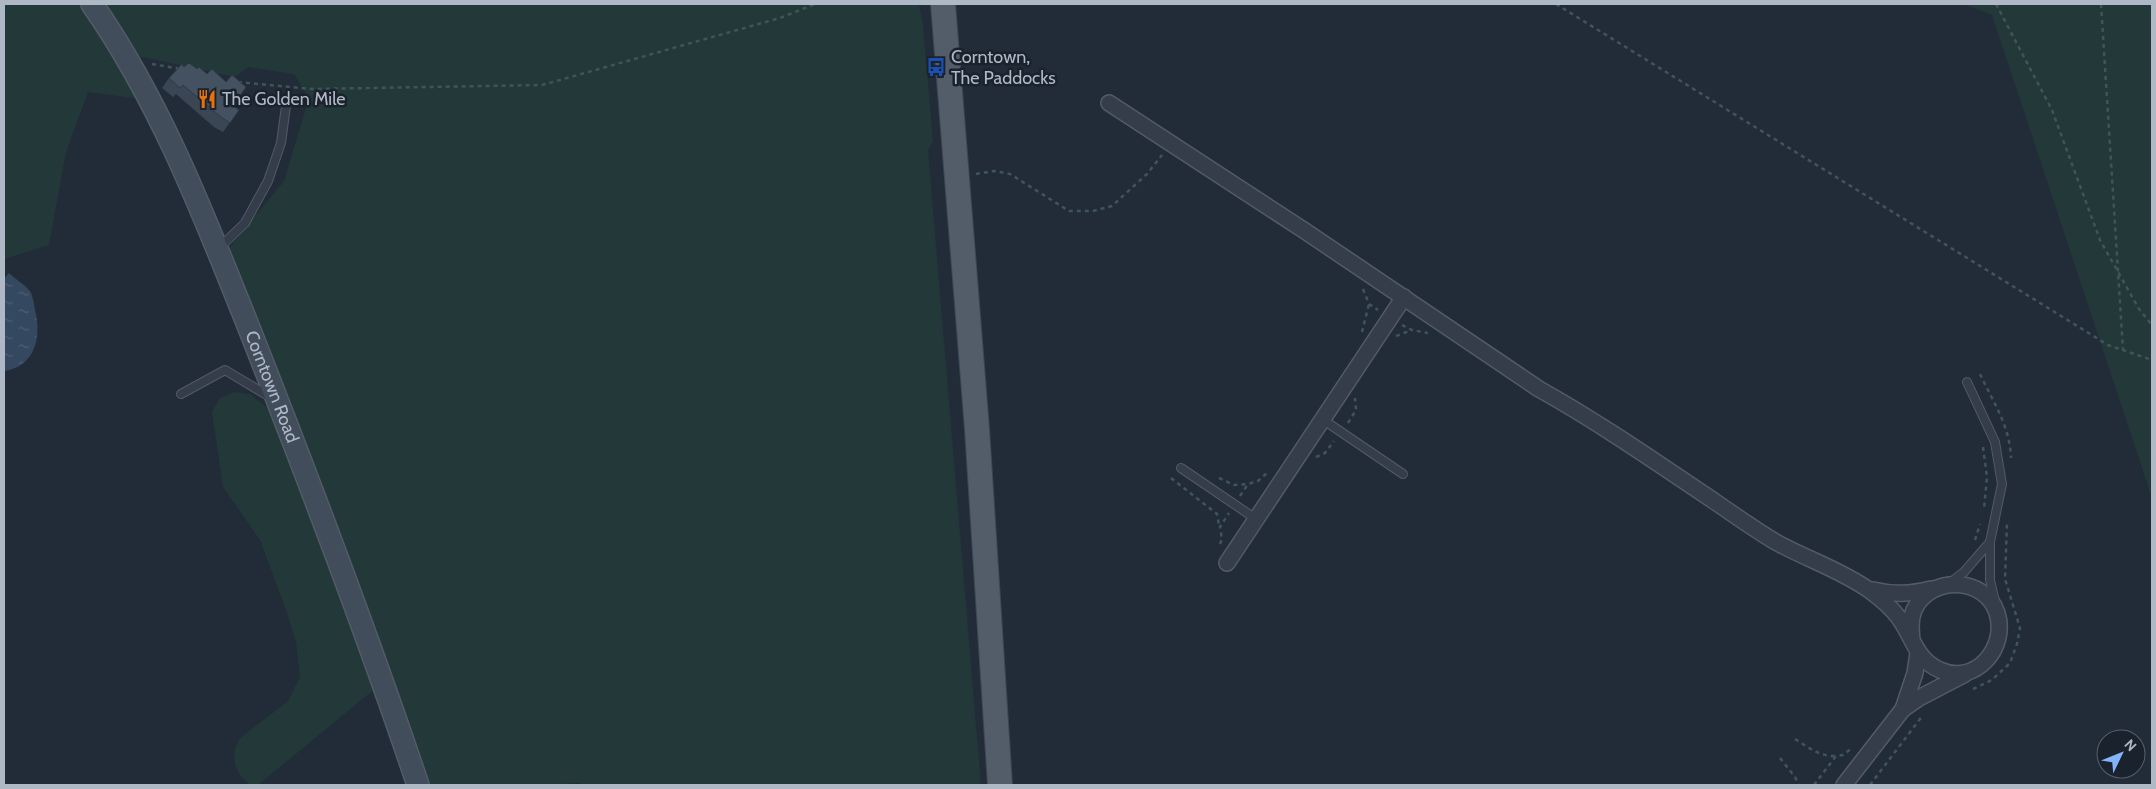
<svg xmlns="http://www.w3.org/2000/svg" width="2156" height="789" viewBox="0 0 2156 789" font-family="Cabin,sans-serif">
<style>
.grass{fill:#223839}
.water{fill:url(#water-ripples)}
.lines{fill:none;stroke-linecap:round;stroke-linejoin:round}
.service-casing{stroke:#525b66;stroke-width:10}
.minor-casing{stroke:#525b66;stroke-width:18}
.secondary-casing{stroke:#525b66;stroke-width:24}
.primary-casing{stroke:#3d4752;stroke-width:26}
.path{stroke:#405557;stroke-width:2.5;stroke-dasharray:4 4;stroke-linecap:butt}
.service{stroke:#343d49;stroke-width:8}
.minor{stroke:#343d49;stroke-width:15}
.secondary{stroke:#424d5c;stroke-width:21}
.primary{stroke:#525d69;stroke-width:24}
.wall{fill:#3a4653}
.building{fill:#445160;stroke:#303943}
.labels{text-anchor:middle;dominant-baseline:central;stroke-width:5;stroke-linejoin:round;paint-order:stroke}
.poi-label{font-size:18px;fill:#afb8c5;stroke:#1a232d;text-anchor:start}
.street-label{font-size:18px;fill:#afb8c5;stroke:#1a232d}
</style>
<defs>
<pattern id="water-ripples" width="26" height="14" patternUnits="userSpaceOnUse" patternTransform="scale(1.25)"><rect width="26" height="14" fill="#344860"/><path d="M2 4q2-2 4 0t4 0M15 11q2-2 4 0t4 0" fill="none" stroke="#4f6075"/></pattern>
</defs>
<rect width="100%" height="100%" fill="#212c38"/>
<g class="grass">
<polygon points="4,4 82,4 140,99 88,92 66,152 49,245 4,259"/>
<polygon points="106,4 919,4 923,26 933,141 928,150 981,785 584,785 578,783 547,785 427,785 229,248 284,181 309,98 294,74 248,67 235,77 138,56"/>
<polygon points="1963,4 2152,4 2152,498 1992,15"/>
<polygon points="234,392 250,394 269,409 376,688 258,785 250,785 240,775 235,765 234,751 240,738 288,701 300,677 296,642 286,610 260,540 223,487 212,412 220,398"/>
</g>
<path class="water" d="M9 273C15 279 24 284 30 291 33 296 34 304 35 310 42 337 35 367 4 371V279Z"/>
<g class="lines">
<g class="service-casing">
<g id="service">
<polyline points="219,248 245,223 268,181 281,143 286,106"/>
<polyline points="1967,382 1995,442 2002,484 1990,542 1990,580 1995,602"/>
<polyline points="181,394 225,370 270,397"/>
<polyline points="1322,419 1403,474"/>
<polyline points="1181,468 1256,519"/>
<polyline points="1950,583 1964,572 1990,542"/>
</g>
</g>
<g class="minor-casing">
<g id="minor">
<path d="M1109 103 1305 231 1539 389C1600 423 1657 463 1714 501 1734 515 1754 529 1774 541 1804 558 1841 570 1869 590 1880 598 1891 607 1899 618 1913 637 1916 660 1940 670 1976 686 2008 647 1997 613 1985 576 1930 575 1914 610 1910 620 1911 630 1912 640"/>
<polyline points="1227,563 1404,297"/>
<path d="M1873 590C1894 595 1910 594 1931 589"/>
<polyline points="1903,709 1919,698 1965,674"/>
<polyline points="1844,785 1903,709 1915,673 1918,653"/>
</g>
</g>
<g class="secondary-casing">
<g id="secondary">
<path id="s1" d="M92 4C162 104 206 221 251 333 310 483 367 633 418 785"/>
</g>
</g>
<g class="primary-casing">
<polyline id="primary" points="943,4 977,429 1000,785"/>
</g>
<g class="path">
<polyline points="1556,4 2108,345 2152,360"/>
<polyline points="1996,4 2052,110 2100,240 2139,309 2152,325"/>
<polyline points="2101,4 2123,350"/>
<polyline points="152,64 181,69"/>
<polyline points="238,82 312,89 542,85 780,18 815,4"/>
<polyline points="976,174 994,171 1010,174 1069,211 1093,211 1112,206 1147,174 1162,155"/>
<polyline points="1363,289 1369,304 1378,310"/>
<polyline points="1402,325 1412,330 1428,333"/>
<polyline points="1362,332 1369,304"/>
<polyline points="1396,336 1412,330"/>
<path d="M1980 374C1993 402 2010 426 2011 458"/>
<polyline points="1348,423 1356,410 1355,398"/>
<polyline points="1983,447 1987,477 1984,509"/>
<polyline points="1316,457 1325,453 1334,441"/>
<polyline points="1171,478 1217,514 1219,525"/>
<polyline points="1219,478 1234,485 1248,484"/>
<polyline points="1240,496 1248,484 1258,481 1267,473"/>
<polyline points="1975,540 1980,524"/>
<polyline points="1220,544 1222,539 1220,527 1229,513"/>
<polyline points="1973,689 1992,680 2010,663 2017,644 2020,628 2005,579 2007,523"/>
<path d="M1795 739C1808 747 1820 757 1836 756"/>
<polyline points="1780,758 1795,777 1799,785"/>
<polyline points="1814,785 1836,756 1843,755 1852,748"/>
<polyline points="1870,785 1923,715"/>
</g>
<use href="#service" class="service"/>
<use href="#minor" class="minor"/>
<use href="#secondary" class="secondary"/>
<use href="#primary" class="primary"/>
</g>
<polygon class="wall" points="184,67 233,106 239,110 223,132 214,127 176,94 173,97 162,88 169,78"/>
<polygon class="building" points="189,63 197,69 199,67 207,74 212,69 226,82 232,75 246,87 233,106 239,110 230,123 221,117 183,85 180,88 169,78 182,64 184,67"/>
<defs>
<g id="bus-bare" transform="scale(1.5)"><path d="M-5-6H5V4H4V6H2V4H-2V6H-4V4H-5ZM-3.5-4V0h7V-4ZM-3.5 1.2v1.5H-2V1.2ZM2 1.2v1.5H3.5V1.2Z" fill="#1a4fb4" stroke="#1a232d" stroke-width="2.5" paint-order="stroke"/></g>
<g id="restaurant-bare" transform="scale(1.5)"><path d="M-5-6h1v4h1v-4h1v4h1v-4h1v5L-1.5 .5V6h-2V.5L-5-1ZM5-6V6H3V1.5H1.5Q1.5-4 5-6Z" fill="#e8710a" stroke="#1a232d" stroke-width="2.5" paint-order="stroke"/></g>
</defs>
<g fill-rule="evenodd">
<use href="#bus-bare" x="936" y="67"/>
<use href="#restaurant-bare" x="207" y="99"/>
</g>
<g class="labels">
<g class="poi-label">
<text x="951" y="57">Corntown,<tspan x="951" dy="21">The Paddocks</tspan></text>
<text x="222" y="99">The Golden Mile</text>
</g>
<g class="street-label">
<text stroke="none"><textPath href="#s1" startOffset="424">Corntown Road</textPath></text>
</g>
</g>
<rect width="2156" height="789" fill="none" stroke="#afb8c5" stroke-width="10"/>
<g transform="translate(2121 754) rotate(47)"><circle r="24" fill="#1a232d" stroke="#565f6a"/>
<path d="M0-4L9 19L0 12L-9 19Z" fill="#81b4f8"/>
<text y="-8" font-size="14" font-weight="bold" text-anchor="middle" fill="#afb8c5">N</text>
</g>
</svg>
